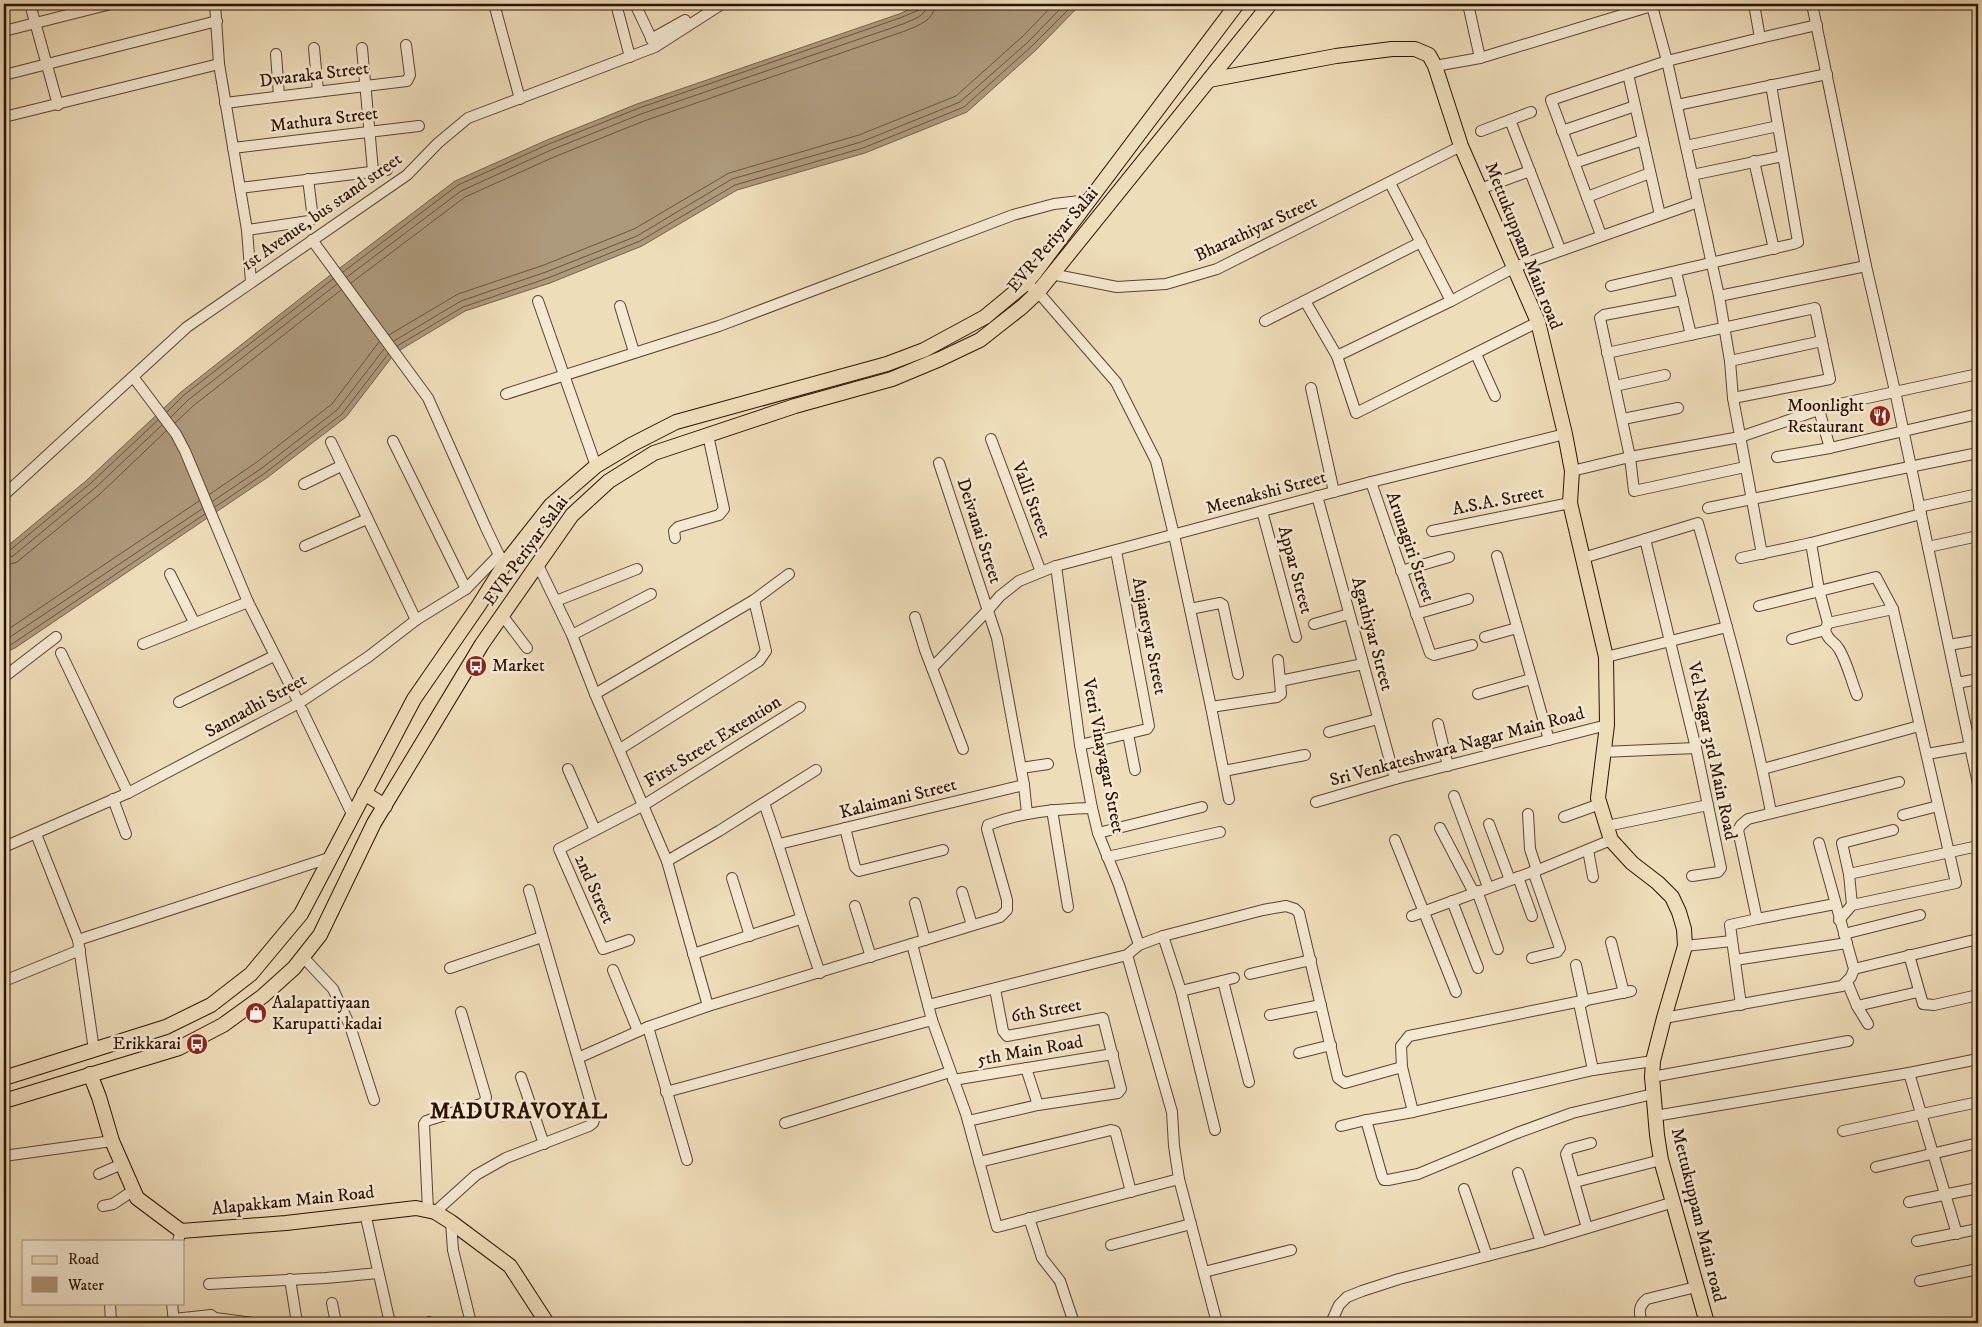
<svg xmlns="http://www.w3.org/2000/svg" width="1982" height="1327" viewBox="0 0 1982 1327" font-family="'IM FELL DW Pica',serif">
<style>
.water{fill:#ac987a;stroke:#78624a}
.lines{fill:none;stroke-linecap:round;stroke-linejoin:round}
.shore{stroke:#6c543e;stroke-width:1}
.minor-casing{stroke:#5c442f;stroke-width:12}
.major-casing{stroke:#2b1101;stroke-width:16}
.minor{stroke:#f4e9d2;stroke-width:10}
.major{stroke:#eeddb9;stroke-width:14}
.labels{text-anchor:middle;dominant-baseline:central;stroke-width:5;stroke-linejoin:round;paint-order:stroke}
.street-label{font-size:18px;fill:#2b1101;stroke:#f4e9d2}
.poi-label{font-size:18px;fill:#2b1101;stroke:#f4e9d2;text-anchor:end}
.district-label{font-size:22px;font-weight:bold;letter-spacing:1px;fill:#2b1101;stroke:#f4e9d2}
</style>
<rect width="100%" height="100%" fill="#eeddb9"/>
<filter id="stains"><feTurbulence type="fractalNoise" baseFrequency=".004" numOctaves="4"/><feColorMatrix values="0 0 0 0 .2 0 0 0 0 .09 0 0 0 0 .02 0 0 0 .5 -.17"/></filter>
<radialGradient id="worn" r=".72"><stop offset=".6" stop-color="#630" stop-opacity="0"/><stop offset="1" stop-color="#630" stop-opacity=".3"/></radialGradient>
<polygon class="water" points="921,4 1081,4 1036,50 967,112 865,153 737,190 642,246 550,283 465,311 395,353 346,417 268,477 15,648 4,653 4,549 87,480 181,392 320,283 455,181 547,140 637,104 899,14"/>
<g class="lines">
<g class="shore">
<polyline points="343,272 458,185 549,144 639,108 900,18 919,10 921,4"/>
<path d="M347 277 461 191 551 150 641 114 903 24C913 19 926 17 927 4"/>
<path d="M351 283 465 197 554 157 644 121 905 31C919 25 934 21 935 4"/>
<polyline points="389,335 458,294 544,265 634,229 729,173 859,135 956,96 1023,36 1054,4"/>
<polyline points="394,341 461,301 546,272 637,236 732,179 861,142 960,102 1028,42 1065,4"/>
<polyline points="397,346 463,307 548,278 640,241 735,185 863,148 964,107 1032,46 1074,4"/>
<polyline points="167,412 184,395 333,279"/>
<polyline points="171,417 188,400 337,284"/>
<polyline points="175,423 193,406 341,290"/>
<polyline points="210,494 257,462 332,404 379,342"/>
<polyline points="213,501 262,468 337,410 384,349"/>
<polyline points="215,507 265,473 342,414 388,354"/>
<polyline points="4,552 9,551 91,483 158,420"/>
<polyline points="4,559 13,556 95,488 162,425"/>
<polyline points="4,566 17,562 100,494 166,431"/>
<polyline points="4,632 199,501"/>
<polyline points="4,641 202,509"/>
<polyline points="4,647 12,644 205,514"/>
</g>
<g class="minor-casing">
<g id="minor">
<polyline points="30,4 58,105"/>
<polyline points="215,4 219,64 247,230 251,282"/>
<polyline points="494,4 520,99"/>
<polyline points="616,4 630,57"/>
<polyline points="635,4 654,44"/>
<polyline points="1468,4 1480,58"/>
<polyline points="1812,4 1866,266 1895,391 1978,784"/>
<polyline points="1652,6 1667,61 1719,296 1730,361 1733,398 1762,554"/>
<polyline points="4,31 111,4"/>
<polyline points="1760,38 1817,25"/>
<polyline points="651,39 685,20"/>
<polyline points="314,48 318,91"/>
<polyline points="362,48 373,171"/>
<polyline points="276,54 279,96"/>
<polyline points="1435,66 1480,58 1658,4"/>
<polyline points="1628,74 1660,215"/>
<polyline points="4,75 217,21"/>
<polyline points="225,103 407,81 410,75 406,45"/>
<polyline points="1677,105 1827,74"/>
<polyline points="4,117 219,64"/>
<polyline points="1510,120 1560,249"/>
<polyline points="1481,131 1531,112"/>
<polyline points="1562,131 1635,106"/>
<polyline points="1686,146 1778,126"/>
<polyline points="233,148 419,126"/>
<polyline points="1754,161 1774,249"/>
<polyline points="1574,163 1643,140"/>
<polyline points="1692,175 1783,156"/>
<polyline points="1390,183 1451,301"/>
<polyline points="240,188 387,170"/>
<polyline points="1480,189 1530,171"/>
<polyline points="1587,197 1650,173"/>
<polyline points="247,230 309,221 313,219 308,179"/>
<polyline points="1601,235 1551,100 1667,61 1760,38 1754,4"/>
<polyline points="312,240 428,398 486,528 499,555 503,560"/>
<polyline points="1676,272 1691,335"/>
<polyline points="1051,274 1117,287 1166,284 1217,269 1461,146"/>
<polyline points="1026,283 1038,292 1116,382 1156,461 1174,535 1211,707 1229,799"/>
<polyline points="1611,286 1793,244 1798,242 1771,85"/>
<polyline points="1719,296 1866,266"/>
<polyline points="1683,300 1604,315 1600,318 1630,457 1634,491 1745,467"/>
<polyline points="538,301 596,466"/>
<polyline points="1305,301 1337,356 1356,413 1538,322"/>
<polyline points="620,306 634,352"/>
<polyline points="1265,321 1421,242"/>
<polyline points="1607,353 1815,308 1830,379 1733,398"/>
<polyline points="1476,354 1495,396"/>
<polyline points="1337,356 1451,301 1515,267 1698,202"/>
<polyline points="1730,361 1822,341"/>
<polyline points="134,378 176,434 185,451 248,602 299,703"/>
<polyline points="1615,386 1665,375"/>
<polyline points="1311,388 1334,492"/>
<polyline points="506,394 719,326 1013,215 1054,204 1088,200"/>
<polyline points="1819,410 1830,448"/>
<polyline points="1623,419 1678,408"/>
<polyline points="991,439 1041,572"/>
<polyline points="393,441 466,589"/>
<polyline points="331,442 416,620"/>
<polyline points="1777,457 1830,448 1978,414"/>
<polyline points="939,463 997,638 1024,785 1027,814"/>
<polyline points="1572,471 1630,457 1740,437 1830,406 1978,374"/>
<polyline points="1371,482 1430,653 1434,655 1472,645"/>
<polyline points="304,484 341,466"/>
<polyline points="4,495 187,327 407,175 438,143 468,118 655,47 722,4"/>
<polyline points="1317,496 1395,779"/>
<polyline points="1919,507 1978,494"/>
<polyline points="1708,508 1978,453"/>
<polyline points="1262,511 1296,637"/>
<polyline points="1432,531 1570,503"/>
<polyline points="675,538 674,531 678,527 719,515 724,509 708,435"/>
<polyline points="1645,539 1696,748 1721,868 1718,872 1692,876"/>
<path d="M1811 543 1819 590 1828 623 1825 630C1828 642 1834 640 1839 649 1847 662 1851 680 1857 695"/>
<polyline points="305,546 367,519"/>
<polyline points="1928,547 1978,536"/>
<polyline points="1497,556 1549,740"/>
<path d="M1583 558 1698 523C1725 619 1752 714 1771 812"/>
<polyline points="1741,558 1811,543 1921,514"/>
<polyline points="537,563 572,635 595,694 667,861 708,1006"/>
<polyline points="1056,566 1080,745 1092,808 1098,833 1119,885 1139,945"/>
<polyline points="1401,571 1449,557"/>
<polyline points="170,574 194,622"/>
<polyline points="556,601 637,569"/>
<polyline points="1759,606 1876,577 1893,609 1956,883 1852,905 1839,920"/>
<polyline points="1190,609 1220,603 1223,605 1238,674"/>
<polyline points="1416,614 1468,599"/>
<polyline points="502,615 527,648"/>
<polyline points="915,617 925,650 963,749"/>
<polyline points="1828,623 1893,609"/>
<polyline points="1314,624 1349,614"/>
<polyline points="572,635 651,594"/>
<polyline points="1485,637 1517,628"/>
<polyline points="1792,639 1825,630"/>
<polyline points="143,644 248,602"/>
<polyline points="1949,645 1978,640"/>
<polyline points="61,653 128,793"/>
<polyline points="1606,657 1727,627"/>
<polyline points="1278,660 1280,681"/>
<polyline points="932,668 988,610 1000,596 1019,581 1056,566 1371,482 1565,434"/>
<polyline points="4,677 56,637"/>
<polyline points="1957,683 1978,679"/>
<polyline points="595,694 754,600 789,574"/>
<polyline points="1478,694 1531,679"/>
<polyline points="179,702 274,656"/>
<polyline points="1211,707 1277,697 1281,694 1280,681 1363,664"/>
<polyline points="302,710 352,814"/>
<polyline points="1438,724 1448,766"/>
<polyline points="1329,732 1378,719"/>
<polyline points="1128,734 1135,770"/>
<polyline points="1080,745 1147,729 1149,726 1116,551"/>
<polyline points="620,749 759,661 766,651 754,600"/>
<polyline points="1602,752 1696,748"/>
<polyline points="1927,754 1978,745"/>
<polyline points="1021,768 1048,764"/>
<polyline points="568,769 595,830"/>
<polyline points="1763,769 1919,726"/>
<polyline points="1224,771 1305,755"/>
<polyline points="1454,796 1488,887"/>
<polyline points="113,799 126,834"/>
<polyline points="1316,802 1395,779 1607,725"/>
<path d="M764 803C784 859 800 917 820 973"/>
<polyline points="1052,810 1068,907"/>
<polyline points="1528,814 1530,849 1537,870"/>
<polyline points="1903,815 1938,806"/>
<polyline points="1564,817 1600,804"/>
<polyline points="1489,824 1510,880"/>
<polyline points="1607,826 1708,805"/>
<polyline points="845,828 855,867 859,871 943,850"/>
<polyline points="1440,828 1474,893"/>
<polyline points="1893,830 1842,843 1849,874 1978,846"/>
<polyline points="1098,833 1202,807"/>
<polyline points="36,834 78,940 94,1050"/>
<polyline points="1395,840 1456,992"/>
<polyline points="779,844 1024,785"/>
<polyline points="4,847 128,793 299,703 368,657 416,620 466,589 499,555"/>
<polyline points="1588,850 1593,877"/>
<polyline points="1107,857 1220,832"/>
<polyline points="667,861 719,831 816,770"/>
<polyline points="1849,874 1852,905"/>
<polyline points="1518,877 1532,916"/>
<polyline points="732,878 750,936"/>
<polyline points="1477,891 1498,949"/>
<polyline points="962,892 972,925"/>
<polyline points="1452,901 1478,968"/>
<polyline points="915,903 925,940"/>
<polyline points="855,906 871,957"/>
<polyline points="1412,916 1538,870 1611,840"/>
<polyline points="1757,919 1835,904"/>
<polyline points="1844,934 1920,915"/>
<polyline points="1163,936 1181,991 1215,1130"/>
<polyline points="78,940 332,857"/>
<polyline points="629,940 603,949 559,849 644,805 800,707"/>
<polyline points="1611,942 1624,993"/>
<polyline points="912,944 932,1020 966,1114 997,1227 1179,1179"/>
<polyline points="1685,946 1732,941"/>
<polyline points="693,954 800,919"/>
<polyline points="1127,955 1172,1112 1174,1146 1179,1179 1217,1323"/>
<polyline points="1909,955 1923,1004 1934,1005 1978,995"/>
<polyline points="303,957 333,989 350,1026 374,1100"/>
<polyline points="1532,958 1557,952 1560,948 1533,871"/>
<polyline points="1735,960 1847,943"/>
<polyline points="1576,965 1584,1002"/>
<polyline points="450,968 542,937"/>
<polyline points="1854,969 1978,939"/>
<polyline points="613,970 638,1031"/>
<polyline points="1250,974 1311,960"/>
<polyline points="4,981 80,950"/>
<polyline points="1223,981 1249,1082"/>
<polyline points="1847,982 1857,1006 1868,1024"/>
<polyline points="1181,991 1234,978"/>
<polyline points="1579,1003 1593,1070"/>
<polyline points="928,1005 1127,955 1139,945 1163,936 1263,910 1286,906 1295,909 1299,913 1338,1078 1345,1083 1402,1067"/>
<polyline points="1741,1005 1730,925 1757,919 1738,830 1741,825 1748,819 1899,782"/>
<polyline points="1857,1006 1918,992"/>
<polyline points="1270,1015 1321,1005"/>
<polyline points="1664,1018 1842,986 1851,977 1854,969 1819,843"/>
<polyline points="648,1027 687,1160"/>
<polyline points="1299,1053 1331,1045"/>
<path d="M578 1058 648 1027 708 1006 1000 917 1007 910V900L987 829 988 825C1021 812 1057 809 1092 808"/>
<polyline points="1026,1068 1038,1105"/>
<polyline points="1909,1073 1957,1234"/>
<polyline points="521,1077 544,1144"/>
<polyline points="1652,1077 1848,1041"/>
<polyline points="953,1080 1113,1054"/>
<polyline points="666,1092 932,1020"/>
<polyline points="1413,1112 1402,1067 1401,1046 1409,1036 1631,991"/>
<polyline points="1655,1116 1909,1073 1978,1059"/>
<polyline points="1366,1120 1382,1176 1384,1180 1388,1180 1418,1174 1517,1133 1572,1113 1653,1094"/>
<polyline points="968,1121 1038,1105 1118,1093 1121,1089 1103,1018 1007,1036 1003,1031 995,989"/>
<polyline points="785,1123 950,1072"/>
<polyline points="1341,1126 1362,1121 1413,1112 1593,1070 1653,1061"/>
<polyline points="1843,1131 1978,1102"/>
<polyline points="4,1156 112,1141"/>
<polyline points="979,1162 1111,1130 1115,1131 1116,1134 1131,1192"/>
<polyline points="1876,1167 1978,1143"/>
<polyline points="1518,1173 1541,1242"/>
<polyline points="99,1174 122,1164"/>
<polyline points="1575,1182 1661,1160"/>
<polyline points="1464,1189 1487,1256"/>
<polyline points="1909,1202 1978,1188"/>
<polyline points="103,1206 113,1204 134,1190"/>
<polyline points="428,1210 424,1124 426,1121 481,1104 485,1101 486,1097 461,1012"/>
<polyline points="435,1212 476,1175 506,1158 589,1126 593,1123 595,1117 529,890"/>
<polyline points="365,1213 390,1323"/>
<polyline points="1029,1218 1042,1258 1060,1281 1074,1323"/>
<polyline points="451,1222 453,1250 471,1323"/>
<polyline points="1587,1228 1566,1154 1569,1149 1591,1143"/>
<polyline points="178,1241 181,1231"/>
<polyline points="1917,1241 1978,1229"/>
<polyline points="1111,1245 1191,1224"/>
<polyline points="1204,1272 1291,1250"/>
<polyline points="290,1279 297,1323"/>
<polyline points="1920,1281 1978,1269"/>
<polyline points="209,1284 326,1278 378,1273"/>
<polyline points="110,1303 111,1323"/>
<polyline points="172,1303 174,1323"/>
<polyline points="332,1303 336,1323"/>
<polyline points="174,1319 211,1315 215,1318 253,1323"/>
<polyline points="429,1322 430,1323"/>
<polyline points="1331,1323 1339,1305 1347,1297 1362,1291 1399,1279 1541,1242 1674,1202"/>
<path d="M1642 1323C1639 1313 1638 1306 1647 1299L1696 1287"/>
</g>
</g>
<g class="major-casing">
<g id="major">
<polyline points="1209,80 1336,56 1392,49 1415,49 1429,55 1435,66 1461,146 1538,322 1565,434 1572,471 1570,503 1606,657 1607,725 1598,798 1611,840 1632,863 1658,883 1672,897 1679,912 1684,929 1685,946 1664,1018 1653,1061 1652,1077 1657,1135 1661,1160 1707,1323"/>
<polyline points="364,793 385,806"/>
<polyline points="90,1074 99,1097 112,1141 137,1198 181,1231 286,1223 416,1208 435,1212 451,1222 510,1266 547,1323"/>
<polyline points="4,1078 166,1027 211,1005 251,974 301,914 414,699 479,605 506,562 551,505 596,466 631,445 676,422 887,364 924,350 985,317 1026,283 1033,275 1237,4"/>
<polyline points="4,1101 179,1048 223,1025 263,996 294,968 320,935 374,823 482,644 572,515 609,481 654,453 795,406 892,379 940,359 980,340 1022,307 1038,292 1270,4"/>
</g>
</g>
<use href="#minor" class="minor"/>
<use href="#major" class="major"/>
</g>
<defs>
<g id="restaurant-disc" transform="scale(1.125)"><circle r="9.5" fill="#8f2418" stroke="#f4e9d2"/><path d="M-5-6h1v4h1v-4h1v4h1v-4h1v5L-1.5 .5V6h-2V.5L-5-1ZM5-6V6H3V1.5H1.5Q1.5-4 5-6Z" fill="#fff"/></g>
<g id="bus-disc" transform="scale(1.125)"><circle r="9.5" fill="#8f2418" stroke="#f4e9d2"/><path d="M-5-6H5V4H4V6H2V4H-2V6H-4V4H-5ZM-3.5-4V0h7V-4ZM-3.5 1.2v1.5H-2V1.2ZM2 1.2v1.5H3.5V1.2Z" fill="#fff"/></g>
<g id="shop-disc" transform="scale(1.125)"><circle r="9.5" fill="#8f2418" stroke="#f4e9d2"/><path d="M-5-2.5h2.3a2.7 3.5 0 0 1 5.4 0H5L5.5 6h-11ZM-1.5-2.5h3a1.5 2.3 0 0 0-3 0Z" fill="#fff"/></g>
</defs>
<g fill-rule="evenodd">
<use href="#restaurant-disc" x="1880" y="416"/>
<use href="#bus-disc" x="476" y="666"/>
<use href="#shop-disc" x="256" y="1013"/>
<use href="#bus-disc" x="197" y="1044"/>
</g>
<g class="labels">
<g class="street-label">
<text transform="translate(314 75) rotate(-7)">Dwaraka Street</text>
<text transform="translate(324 120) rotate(-7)">Mathura Street</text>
<text transform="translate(322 212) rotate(-35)">1st Avenue, bus stand street</text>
<text transform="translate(1256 229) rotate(-25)">Bharathiyar Street</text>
<text transform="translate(1053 240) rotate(-50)">EVR Periyar Salai</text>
<text transform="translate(1523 246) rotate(68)">Mettukuppam Main road</text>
<text transform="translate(1266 493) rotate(-15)">Meenakshi Street</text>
<text transform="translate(1031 500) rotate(69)">Valli Street</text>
<text transform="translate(1498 501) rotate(-11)">A.S.A. Street</text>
<text transform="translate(979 531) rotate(72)">Deivanai Street</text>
<text transform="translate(1410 547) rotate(71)">Arunagiri Street</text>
<text transform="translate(526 551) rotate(-54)">EVR Periyar Salai</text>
<text transform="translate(1295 570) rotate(75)">Appar Street</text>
<text transform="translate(1372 634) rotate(75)">Agathiyar Street</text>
<text transform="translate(1149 636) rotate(79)">Anjaneyar Street</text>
<text transform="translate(256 706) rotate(-29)">Sannadhi Street</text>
<text transform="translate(713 742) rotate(-32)">First Street Extention</text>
<text transform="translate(1457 747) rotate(-15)">Sri Venkateshwara Nagar Main Road</text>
<text transform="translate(1712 751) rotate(78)">Vel Nagar 3rd Main Road</text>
<text transform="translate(1103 756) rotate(79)">Vetri Vinayagar Street</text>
<text transform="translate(898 799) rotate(-14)">Kalaimani Street</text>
<text transform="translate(594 889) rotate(66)">2nd Street</text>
<text transform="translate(1046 1011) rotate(-10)">6th Street</text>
<text transform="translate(1030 1051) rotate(-10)">5th Main Road</text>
<text transform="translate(293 1201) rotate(-6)">Alapakkam Main Road</text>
<text transform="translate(1698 1215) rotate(76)">Mettukuppam Main road</text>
</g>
<g class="poi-label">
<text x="1864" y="406">Moonlight<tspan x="1864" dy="21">Restaurant</tspan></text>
<text x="492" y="666" text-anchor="start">Market</text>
<text x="272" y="1003" text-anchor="start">Aalapattiyaan<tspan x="272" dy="21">Karupatti kadai</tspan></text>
<text x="181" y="1044">Erikkarai</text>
</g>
<g class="district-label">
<text x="519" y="1111">MADURAVOYAL</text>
</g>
</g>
<rect width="1982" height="1327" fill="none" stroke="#eeddb9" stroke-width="20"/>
<rect x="5" y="5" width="1972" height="1317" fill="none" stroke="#2b1101" stroke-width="2.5"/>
<rect x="10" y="10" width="1962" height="1307" fill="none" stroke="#2b1101"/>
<rect x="22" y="1240" width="162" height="65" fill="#f4e9d2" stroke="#a4937e"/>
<rect x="32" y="1256" width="25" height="8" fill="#eeddb9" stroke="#a4937e"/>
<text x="68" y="1264" font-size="15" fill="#2b1101">Road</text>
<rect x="32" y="1277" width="25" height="15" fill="#ac987a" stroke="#a4937e"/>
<text x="68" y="1290" font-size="15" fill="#2b1101">Water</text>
<rect width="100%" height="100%" filter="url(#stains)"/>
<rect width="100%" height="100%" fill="url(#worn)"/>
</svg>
